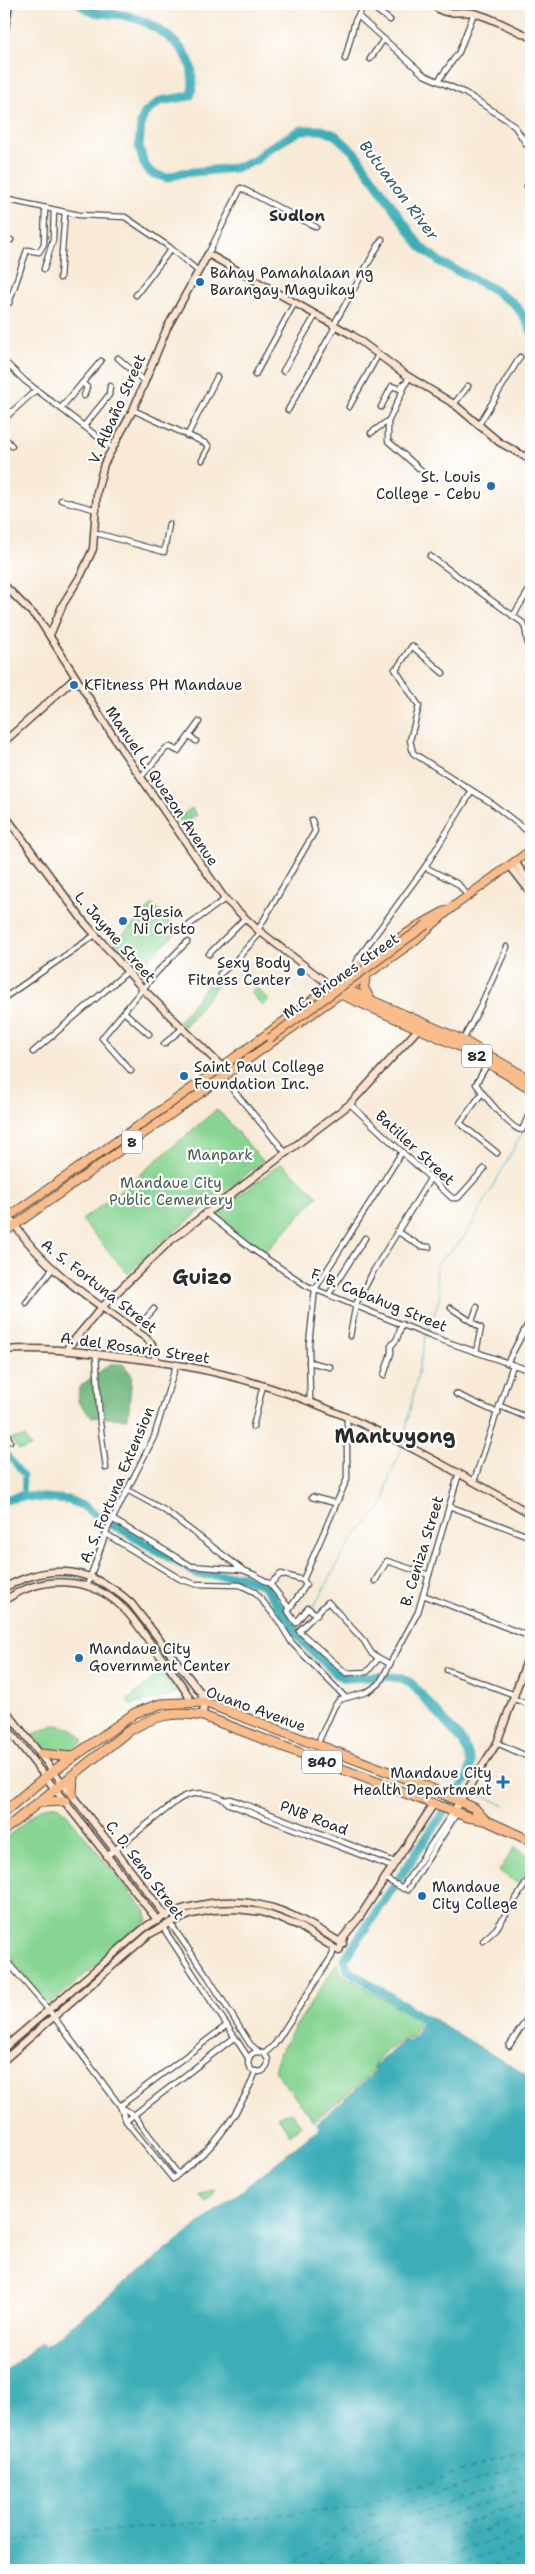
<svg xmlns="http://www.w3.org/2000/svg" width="535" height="2574" viewBox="0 0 535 2574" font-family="'Shantell Sans',sans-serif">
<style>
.green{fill:#88d593;stroke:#5a805f}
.forest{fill:#6eb67d;stroke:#4c7054}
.water{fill:#3daeb8;stroke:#346c72}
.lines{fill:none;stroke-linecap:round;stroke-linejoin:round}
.stream{stroke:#3daeb8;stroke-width:1}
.canal{stroke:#3daeb8;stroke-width:5}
.river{stroke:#3daeb8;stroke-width:9}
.ferry{stroke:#325f63;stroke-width:1;stroke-dasharray:6 5;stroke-linecap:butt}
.street-casing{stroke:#4a4845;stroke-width:7}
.secondary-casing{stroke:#4a4845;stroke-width:9}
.primary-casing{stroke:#4a4845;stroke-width:10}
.highway-casing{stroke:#4a4845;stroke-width:11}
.street{stroke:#fff;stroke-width:4.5}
.secondary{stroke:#fde4d0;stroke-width:6}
.primary{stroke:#f9bc8a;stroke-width:8}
.highway{stroke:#f9bc8a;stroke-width:9}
.primary-bridge-casing{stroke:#4a4845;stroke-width:10;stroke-linecap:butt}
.primary-bridge{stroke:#f9bc8a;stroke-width:8}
.poi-dot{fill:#1f6fb2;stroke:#fff;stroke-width:2}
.labels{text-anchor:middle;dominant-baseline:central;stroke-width:4.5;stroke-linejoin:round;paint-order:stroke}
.shield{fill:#fff;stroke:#6b6b6b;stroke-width:1}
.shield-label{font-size:14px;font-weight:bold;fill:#2b2b2b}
.poi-label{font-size:15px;fill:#2b2b2b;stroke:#fff;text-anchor:start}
.street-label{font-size:15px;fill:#2b2b2b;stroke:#fff}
.park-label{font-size:15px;fill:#475e4a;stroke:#fff}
.water-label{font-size:16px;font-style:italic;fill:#325f63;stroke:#fff}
.neighbourhood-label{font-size:16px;font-weight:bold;fill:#2b2b2b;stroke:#fff}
.district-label{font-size:20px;font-weight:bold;fill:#2b2b2b;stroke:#fff}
</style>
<rect width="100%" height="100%" fill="#fff"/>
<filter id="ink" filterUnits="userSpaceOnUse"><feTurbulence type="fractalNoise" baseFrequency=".02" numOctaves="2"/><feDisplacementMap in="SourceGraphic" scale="10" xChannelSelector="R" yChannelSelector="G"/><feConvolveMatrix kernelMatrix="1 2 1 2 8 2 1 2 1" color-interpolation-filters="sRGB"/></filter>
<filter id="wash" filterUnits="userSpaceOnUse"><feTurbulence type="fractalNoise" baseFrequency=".0096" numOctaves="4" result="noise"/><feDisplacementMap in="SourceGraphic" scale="20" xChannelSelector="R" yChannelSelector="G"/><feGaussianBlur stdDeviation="1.12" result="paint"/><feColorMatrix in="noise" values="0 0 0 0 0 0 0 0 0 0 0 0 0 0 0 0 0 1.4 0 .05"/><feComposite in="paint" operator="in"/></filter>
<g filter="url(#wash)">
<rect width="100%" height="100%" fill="#f8ead7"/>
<g class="green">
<polygon points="192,808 197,815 182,826 177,819"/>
<polygon points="153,904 177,932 134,973 111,947"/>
<polygon points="218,972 222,980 184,1027 178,1022"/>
<polygon points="256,987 269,1000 263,1006 250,992"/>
<polygon points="217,1109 263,1161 159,1244 128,1274 82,1220 117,1194"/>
<polygon points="281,1163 318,1196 263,1255 213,1216"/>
<polygon points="25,1437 31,1447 19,1450 10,1439"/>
<polygon points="164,1669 178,1690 174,1695 131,1705 127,1701"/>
<path d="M54 1725C69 1726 75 1730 84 1741L69 1752 45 1749 32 1735Z"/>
<polygon points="50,1805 57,1805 65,1812 145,1910 148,1921 52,2003 46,2002 4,1949 4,1840 40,1809"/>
<polygon points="515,1847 531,1858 531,1870 520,1885 499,1871"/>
<path d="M337 1963 342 1974 420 2021 412 2037C399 2040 379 2055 373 2067L374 2072 314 2121 274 2070 281 2049Z"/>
<polygon points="291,2112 301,2125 290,2135 278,2117"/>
<polygon points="216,2189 213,2193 215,2195 206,2203 199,2196"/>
</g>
<polygon class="forest" points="110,1364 123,1364 132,1375 128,1419 92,1417 78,1402 79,1387"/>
<path class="water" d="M425 2014 531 2078V2570H4V2372L42 2342 46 2346 320 2128 317 2123 376 2072 373 2067 404 2041C418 2042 419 2024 425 2014Z"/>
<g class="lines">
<g class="stream">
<polyline points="428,1333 440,1296 436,1280 437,1263 460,1242 469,1230 531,1117"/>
<polyline points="403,1442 426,1336"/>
<path d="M294 1629C323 1603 332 1566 355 1536 363 1524 380 1514 385 1500 387 1493 386 1485 389 1478 394 1466 399 1459 402 1446"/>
<polyline points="471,1791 504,1805"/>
</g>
<polyline class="canal" points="4,1450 24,1476 23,1497"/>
<g class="river">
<path d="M80 4C92 17 112 12 127 16 152 22 191 46 192 74 193 82 194 89 190 96L160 101 145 113 141 122 139 147 144 164 151 173 167 178 182 173 235 168 256 160 266 150 301 130H322L335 135 355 153 420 246 440 262 495 290C500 296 506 298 512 302 521 310 526 319 531 330"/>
<polyline points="4,1500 22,1496 69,1500 85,1507 103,1521 118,1527 197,1574 238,1576 264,1585 304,1643 337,1674 345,1678 384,1676 401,1678 411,1683 463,1742 471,1762 469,1775 344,1960 348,1970 423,2018"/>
</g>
<g class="ferry">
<polyline points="4,2541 353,2508 531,2449"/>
<polyline points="286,2570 361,2519 531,2462"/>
<polyline points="309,2570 368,2530 531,2475"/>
<polyline points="332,2570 375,2541 531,2487"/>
<polyline points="356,2570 382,2552 531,2500"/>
<polyline points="379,2570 390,2563 531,2513"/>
<polyline points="408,2570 531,2526"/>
<polyline points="445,2570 531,2539"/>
<polyline points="482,2570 531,2552"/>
<polyline points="518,2570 531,2565"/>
</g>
</g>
</g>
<g filter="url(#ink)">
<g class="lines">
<g class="street-casing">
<g id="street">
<polyline points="368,4 390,20"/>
<polyline points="358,16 424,75 465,93 507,120 515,127 531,151"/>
<polyline points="345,59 355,21 365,4"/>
<polyline points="370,59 384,39"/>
<polyline points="438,81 459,52 474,13"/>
<polyline points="527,186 531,178"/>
<polyline points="4,199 79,215 125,217 168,246 198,271"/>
<polyline points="4,238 11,240"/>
<polyline points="208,254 241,188 316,227"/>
<polyline points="44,269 53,240 54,210"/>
<polyline points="60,278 65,212"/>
<polyline points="136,295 171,249"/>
<polyline points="9,303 27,250 39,252 44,244 45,208"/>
<polyline points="333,326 382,239"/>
<polyline points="118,358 144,381"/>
<polyline points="4,361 25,381 111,447"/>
<polyline points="283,371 315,316"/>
<polyline points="255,375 294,304"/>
<polyline points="82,383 87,387 84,396"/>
<polyline points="454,404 468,386"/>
<polyline points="349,407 378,355"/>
<polyline points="381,407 392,386 400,389 403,384"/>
<polyline points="61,408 101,361"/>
<polyline points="133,410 207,444 209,447 202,460"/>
<polyline points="288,410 335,327"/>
<polyline points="4,419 36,390"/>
<polyline points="388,421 388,441 421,470"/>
<polyline points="84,426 109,395 110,386"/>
<polyline points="478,426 520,357"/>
<polyline points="371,433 389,420 409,377"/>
<polyline points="187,436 217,377"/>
<polyline points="4,437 12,446"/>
<polyline points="61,500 97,510"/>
<polyline points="96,533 164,552 169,524"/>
<path d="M430 556 523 623C528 632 525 643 531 651"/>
<polyline points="513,616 531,587"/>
<polyline points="395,669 419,706 410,740 413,753 490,802 531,834"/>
<polyline points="396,670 412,646 443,673"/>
<polyline points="190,736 196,741"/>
<polyline points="141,777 166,748 170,747 178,751 199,722"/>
<polyline points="425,867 458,884 468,896"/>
<polyline points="185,928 225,899"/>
<polyline points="258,930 315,831 312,820"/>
<polyline points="209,954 244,919"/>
<polyline points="354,968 359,957 425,867 472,791"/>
<polyline points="220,974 236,960 261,932"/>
<polyline points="4,998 95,935"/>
<polyline points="124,1012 149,1034"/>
<polyline points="463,1040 480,1007 507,947"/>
<polyline points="164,1044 183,1028"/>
<polyline points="33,1052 127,972"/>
<path d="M488 1063 476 1084C483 1094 512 1131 522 1130L531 1110"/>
<polyline points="131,1071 102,1038 156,973 187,942"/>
<polyline points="223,1078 286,1153"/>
<polyline points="482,1093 460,1123 497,1153"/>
<polyline points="350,1104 452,1198 458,1198 484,1169"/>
<polyline points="205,1212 252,1249 307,1286 430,1336 531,1371"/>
<polyline points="397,1231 420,1246 429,1247"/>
<polyline points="329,1294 365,1238"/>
<polyline points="26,1303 53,1268"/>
<polyline points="4,1304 4,1303"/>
<polyline points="451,1308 481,1328 476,1352"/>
<polyline points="472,1321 477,1307"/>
<polyline points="135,1330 154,1309"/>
<polyline points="350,1336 356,1304 374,1270 430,1179"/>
<polyline points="96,1354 100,1423 106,1468"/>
<polyline points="309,1362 330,1367"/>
<polyline points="507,1363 531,1318"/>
<polyline points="384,1375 391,1353 391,1346 397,1339 402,1324"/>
<polyline points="456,1394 498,1413"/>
<polyline points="310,1402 309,1344 315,1289 402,1152"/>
<polyline points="500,1406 531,1419"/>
<polyline points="4,1426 10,1441"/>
<polyline points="253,1427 263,1385"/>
<polyline points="474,1481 513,1365"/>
<polyline points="127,1490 164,1510 243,1570"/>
<polyline points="312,1497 335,1503"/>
<polyline points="449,1506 531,1537"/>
<polyline points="112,1519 191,1566 243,1570 255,1575 270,1584 290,1609"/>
<polyline points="106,1534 180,1579 195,1584 240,1585 255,1592 278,1620 292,1643 345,1697"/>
<polyline points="375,1581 387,1561 429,1575"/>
<polyline points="270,1584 281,1574 303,1580"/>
<polyline points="87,1586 107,1530 154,1437 176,1365"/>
<polyline points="423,1595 531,1637"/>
<polyline points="317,1615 308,1608 296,1623 288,1611 306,1585 303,1580 347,1479 347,1418"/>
<polyline points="378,1659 367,1672 346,1673 299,1631 328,1602 364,1641 372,1654 390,1664"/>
<polyline points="447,1670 515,1695"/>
<polyline points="514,1699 531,1705"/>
<polyline points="497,1743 531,1758"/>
<polyline points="317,1745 334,1707 339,1700 367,1692 379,1684 418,1612 459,1473"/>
<polyline points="224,1800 231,1799 395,1862"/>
<path d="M107 1856 178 1800C193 1790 216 1791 229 1804L392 1867"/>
<polyline points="384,1878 404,1889"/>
<polyline points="402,1888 453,1812"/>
<polyline points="408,1890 457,1813"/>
<polyline points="170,1923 208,1977 250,2044 259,2052"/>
<polyline points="162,1926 249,2059"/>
<polyline points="483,1941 496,1929 531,1876"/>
<path d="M4 1958 48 2009 120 2106 126 2121 173 2179C184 2169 195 2160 206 2151 225 2133 247 2096 256 2071"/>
<polyline points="509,2046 531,2013"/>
<circle cx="258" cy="2062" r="10"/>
<polyline points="264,2054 275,2044 332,1956 334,1948"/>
<polyline points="120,2106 227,2025"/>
<polyline points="121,2107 134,2115 178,2174"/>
<polyline points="126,2121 235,2037"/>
</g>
</g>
<g class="secondary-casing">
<g id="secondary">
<path d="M433 4C445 18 456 10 473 13 492 17 513 30 531 37"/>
<polyline points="4,35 9,4"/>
<polyline points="4,585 40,621 122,750 225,899 258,930 323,980 329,988"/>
<polyline points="50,635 63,604 81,575 93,549 97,492 104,464 133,410 167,328 208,254 352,335 406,375 454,404 499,442 531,460"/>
<polyline points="4,742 75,678"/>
<polyline points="4,814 84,922 143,989 221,1066"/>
<polyline points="515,862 531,884"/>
<polyline points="510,866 531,893"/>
<path d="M4 1207C35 1265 93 1301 146 1338L152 1344 156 1361"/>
<path d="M4 1350C41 1347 77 1351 113 1356 161 1361 209 1369 255 1383 353 1412 443 1464 531 1514"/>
<polyline points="65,1351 102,1307 170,1241 350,1104 421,1026"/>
<path d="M4 1588C50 1562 91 1567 131 1603L201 1693 204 1702 203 1716"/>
<path d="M4 1601C40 1575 90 1575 123 1608 135 1619 144 1635 154 1648 167 1665 181 1681 191 1701"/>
<polyline points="4,1708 167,1917"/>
<polyline points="4,1724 158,1921"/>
<polyline points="453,1812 497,1743 531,1649"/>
<polyline points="341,1940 359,1918 433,1805"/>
<path d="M4 2048 143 1929C158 1917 176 1910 195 1906 256 1892 293 1913 343 1944"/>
<polyline points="4,2060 148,1935 170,1923 192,1914 212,1910 236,1909 262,1912 297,1925 339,1951 344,1938"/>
</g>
</g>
<g class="primary-casing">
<g id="primary">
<polyline points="450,909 531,850"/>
<polyline points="366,976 364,988 371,1000"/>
<polyline points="344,988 463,1040 531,1080"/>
<polyline points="337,993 458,1046 531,1089"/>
<path d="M4 1220C90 1159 179 1099 264 1036 323 993 381 945 445 911"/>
<polyline points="4,1233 413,942 454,906"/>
</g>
</g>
<g class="highway-casing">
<g id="highway">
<polyline points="41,1754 72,1757"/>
<polyline points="72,1794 73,1776"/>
<polyline points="42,1802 65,1801"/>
<polyline points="4,1812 45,1777 135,1713 160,1704 204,1702 423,1785 474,1808 485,1820"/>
<path d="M4 1830 127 1732C155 1715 171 1711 203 1716L468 1817 485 1820 531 1841"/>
</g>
</g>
<use href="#street" class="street"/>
<use href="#secondary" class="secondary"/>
<use href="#primary" class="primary"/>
<use href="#highway" class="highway"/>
<g class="primary-bridge-casing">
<polyline id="primary-bridge" points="270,1038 426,925"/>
</g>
<use href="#primary-bridge" class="primary-bridge"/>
</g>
</g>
<g class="poi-dot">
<circle cx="200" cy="282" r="5"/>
<circle cx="491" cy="486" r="5"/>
<circle cx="74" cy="685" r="5"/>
<circle cx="123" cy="921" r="5"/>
<circle cx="301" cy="972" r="5"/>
<circle cx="184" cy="1076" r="5"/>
<circle cx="79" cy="1658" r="5"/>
<path d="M500.5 1774.5h5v5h5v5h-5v5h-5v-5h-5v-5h5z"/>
<circle cx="422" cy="1896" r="5"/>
</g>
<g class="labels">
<g class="shield">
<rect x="462" y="1044.5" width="30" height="23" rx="4"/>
<rect x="122" y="1130.5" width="20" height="23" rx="4"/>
<rect x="302" y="1750.5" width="40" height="23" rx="4"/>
</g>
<g class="shield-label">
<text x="477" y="1056">82</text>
<text x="132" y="1142">8</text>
<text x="322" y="1762">840</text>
</g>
<g class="poi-label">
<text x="210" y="273">Bahay Pamahalaan ng<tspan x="210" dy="17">Barangay Maguikay</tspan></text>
<text x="481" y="477" text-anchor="end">St. Louis<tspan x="481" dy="17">College - Cebu</tspan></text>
<text x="84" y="685">KFitness PH Mandaue</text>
<text x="133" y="912">Iglesia<tspan x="133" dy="17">Ni Cristo</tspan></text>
<text x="291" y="963" text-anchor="end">Sexy Body<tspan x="291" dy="17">Fitness Center</tspan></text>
<text x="194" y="1067">Saint Paul College<tspan x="194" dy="17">Foundation Inc.</tspan></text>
<text x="89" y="1649">Mandaue City<tspan x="89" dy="17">Government Center</tspan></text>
<text x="492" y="1773" text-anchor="end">Mandaue City<tspan x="492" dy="17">Health Department</tspan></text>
<text x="432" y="1887">Mandaue<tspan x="432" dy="17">City College</tspan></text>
</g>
<g class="street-label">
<text transform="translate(117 409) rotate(-66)">V. Albaño Street</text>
<text transform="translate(162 786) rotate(56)">Manuel L. Quezon Avenue</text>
<text transform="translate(115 937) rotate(49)">L. Jayme Street</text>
<text transform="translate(341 976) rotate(-35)">M.C. Briones Street</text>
<text transform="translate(415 1148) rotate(43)">Batiller Street</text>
<text transform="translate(99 1286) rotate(38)">A. S. Fortuna Street</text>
<text transform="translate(379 1300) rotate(22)">F. B. Cabahug Street</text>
<text transform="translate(135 1348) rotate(8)">A. del Rosario Street</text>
<text transform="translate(117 1485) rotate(-67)">A. S. Fortuna Extension</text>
<text transform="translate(422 1551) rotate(-73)">B. Ceniza Street</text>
<text transform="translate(256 1709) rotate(20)">Ouano Avenue</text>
<text transform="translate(314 1818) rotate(21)">PNB Road</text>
<text transform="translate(145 1870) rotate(53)">C. D. Seno Street</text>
</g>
<g class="park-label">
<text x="220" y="1155">Manpark</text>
<text x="171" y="1183">Mandaue City<tspan x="171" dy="17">Public Cementery</tspan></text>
</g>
<g class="water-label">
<text transform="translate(399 190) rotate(53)">Butuanon River</text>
</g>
<g class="neighbourhood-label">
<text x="297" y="215">Sudlon</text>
</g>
<g class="district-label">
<text x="202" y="1277">Guizo</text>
<text x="395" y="1436">Mantuyong</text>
</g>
</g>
<rect width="535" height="2574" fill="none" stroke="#fff" stroke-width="20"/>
</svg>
